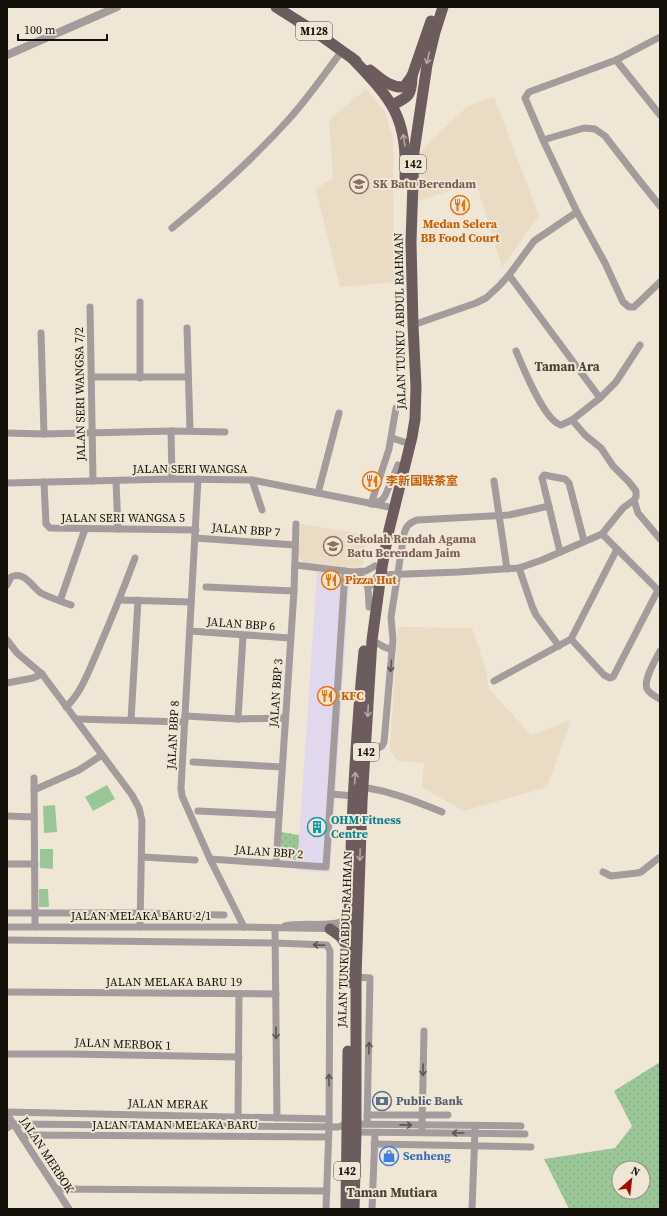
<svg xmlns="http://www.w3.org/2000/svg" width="667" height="1216" viewBox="0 0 667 1216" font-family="'Source Serif 4','Noto Sans SC',serif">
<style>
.commercial{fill:#e2d8ed}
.built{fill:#e9dbc4}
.green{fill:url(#green-dots);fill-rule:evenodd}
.pitch{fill:#9bc798}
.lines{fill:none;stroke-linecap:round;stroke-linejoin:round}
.minor{stroke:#a49b9c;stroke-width:7}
.tertiary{stroke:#a49b9c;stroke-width:8}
.primary{stroke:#6c5c5e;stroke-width:11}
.oneway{stroke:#b5a89f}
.oneway2{stroke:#5c5653}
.labels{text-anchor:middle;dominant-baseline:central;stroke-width:4;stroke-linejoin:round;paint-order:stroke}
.shield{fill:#f0e6d5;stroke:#555047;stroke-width:1}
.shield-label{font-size:11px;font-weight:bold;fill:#13100a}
.education-label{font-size:12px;font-weight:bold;fill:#785e54;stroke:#f0e6d5;text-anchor:start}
.food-label{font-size:12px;font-weight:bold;fill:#c56008;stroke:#f0e6d5;text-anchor:start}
.street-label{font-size:12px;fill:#13100a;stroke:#f0e6d5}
.culture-label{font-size:12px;font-weight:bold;fill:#0d838f;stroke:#f0e6d5;text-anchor:start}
.service-label{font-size:12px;font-weight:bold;fill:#4e5e75;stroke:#f0e6d5;text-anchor:start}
.shop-label{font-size:12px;font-weight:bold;fill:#366cbe;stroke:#f0e6d5;text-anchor:start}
.neighbourhood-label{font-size:13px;font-weight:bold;fill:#484032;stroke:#f0e6d5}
</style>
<defs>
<pattern id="green-dots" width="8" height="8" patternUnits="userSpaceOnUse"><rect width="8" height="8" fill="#9bc798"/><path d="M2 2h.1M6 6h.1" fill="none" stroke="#85aa82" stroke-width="1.8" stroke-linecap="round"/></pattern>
</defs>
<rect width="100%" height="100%" fill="#f0e6d5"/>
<polygon class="commercial" points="317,572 350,574 330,873 297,870"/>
<g class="built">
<polygon points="366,89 385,112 393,140 394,282 340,287 316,189 333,178 329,120"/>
<polygon points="494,97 539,216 502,267 476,183 414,202 419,155 431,140 468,106"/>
<polygon points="301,524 368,535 363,563 358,568 304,563 298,557"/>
<polygon points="398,627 472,628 486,670 489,689 531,735 571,720 547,787 463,811 422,787 424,763 398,761 390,751"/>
</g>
<g class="green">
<polygon points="281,832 299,835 298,860 282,859 280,855"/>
<path d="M660 1062V1209H569L544 1159 615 1148 632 1126 614 1091ZM619 1168H643V1192H619Z"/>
</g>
<g class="pitch">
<polygon points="107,785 115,799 93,811 85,797"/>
<polygon points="55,805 57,832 44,833 43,806"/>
<polygon points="40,849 53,849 53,869 40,868"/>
<polygon points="39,889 48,889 49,907 39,907"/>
</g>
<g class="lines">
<g class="minor">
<polyline points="660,37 616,60 529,92 525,98 543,140 577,212 605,263 623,302 629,307 634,307 660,282"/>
<polyline points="616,60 660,115"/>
<polyline points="543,140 584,128 595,129 605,136 639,180 660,206"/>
<path d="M172 228C214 194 254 158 290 118 309 97 325 73 342 51"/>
<polyline points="509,275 600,398"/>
<polyline points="140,302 140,378"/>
<polyline points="90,307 93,481"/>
<polyline points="413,325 476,303 486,298 499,286 509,275 534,241 577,212"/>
<polyline points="187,328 190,431"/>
<polyline points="41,333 44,434"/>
<path d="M516 351C523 367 544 421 561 425L572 420 600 398 616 382 640 345"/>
<polyline points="91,377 188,377"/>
<polyline points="572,420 585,435 601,448 613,466 629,482 636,491 636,497 634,500 623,508 602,534"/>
<polyline points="171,431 172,479"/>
<polyline points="7,433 44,434 171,431 225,432"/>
<polyline points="392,438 404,442"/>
<polyline points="198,479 181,788 182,796 210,859 244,927"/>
<polyline points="252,480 262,510"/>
<polyline points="116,481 118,529"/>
<polyline points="494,481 507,569"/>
<polyline points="44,482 46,524 50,528 196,530"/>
<polyline points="7,483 172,479 252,480 394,508"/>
<polyline points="318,493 339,413"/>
<polyline points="634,500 638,513 660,539"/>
<polyline points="371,504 389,449 396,408"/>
<polyline points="373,504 382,500 385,496 398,465"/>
<polyline points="195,538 295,545"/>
<polyline points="560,552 542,478 544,475 565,479 569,483 584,541"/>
<polyline points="295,565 353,572 366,571 375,566"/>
<polyline points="519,568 532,606 536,615 559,646"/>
<path d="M355 573C371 581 368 592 369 607"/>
<path d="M7 585 11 577C24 570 33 588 41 593 50 598 61 601 71 605"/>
<path d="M372 585C374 580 375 576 380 575L459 572 519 568 542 560 602 534 660 592"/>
<polyline points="206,587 294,591"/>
<polyline points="120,600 191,602"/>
<polyline points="60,601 85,529"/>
<polyline points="190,631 290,638"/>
<polyline points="571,639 604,675 610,678 613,677 658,590"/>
<polyline points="7,640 17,653 42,674 132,795 139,808 142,821 140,927"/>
<path d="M392 650 393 640 391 617 404 534C406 526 409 523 417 520L509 515 549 506"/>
<path d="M660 651C656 659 643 680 647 689 650 694 656 697 660 699"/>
<polyline points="494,681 571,639 617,549"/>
<polyline points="7,683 33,678 42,674"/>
<path d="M66 707C82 692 89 670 98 650 111 620 123 590 135 558"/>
<polyline points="185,716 238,719 285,718"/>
<polyline points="76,719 185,722"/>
<polyline points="238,719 243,636"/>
<polyline points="131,720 138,600"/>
<polyline points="366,754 382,746 384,742 392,650 384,647 372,640"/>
<polyline points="193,762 282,767"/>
<polyline points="34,778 35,927"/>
<path d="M363 787C393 792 415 801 442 812"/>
<polyline points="34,790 79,770 102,755"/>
<polyline points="331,794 354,796"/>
<polyline points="198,811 279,815"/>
<polyline points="7,816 34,817"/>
<polyline points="142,857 195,860"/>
<polyline points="210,859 326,867 345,571"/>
<polyline points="276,863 294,591 296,524"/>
<polyline points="7,864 35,864"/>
<polyline points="603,872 611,876 637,873 641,872 660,857"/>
<polyline points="7,913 141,913 224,915"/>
<path d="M285 926C301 922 328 927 340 922 344 920 346 916 348 912"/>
<polyline points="7,927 244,927 352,929"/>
<polyline points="275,928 277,1118"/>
<polyline points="7,940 275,943 327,945 330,951 329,1127 326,1209"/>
<polyline points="356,977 370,978 367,1124"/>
<polyline points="7,992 276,994"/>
<polyline points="7,1054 70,1054 239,1057"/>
<polyline points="7,1112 329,1119"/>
<polyline points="7,1114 69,1209"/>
<polyline points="367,1115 448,1115"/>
<polyline points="238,1120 239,994"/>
<polyline points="7,1128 14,1124 338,1127 347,1124 521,1126"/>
<polyline points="422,1129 424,1031"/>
<polyline points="353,1132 525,1134"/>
<polyline points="22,1137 30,1135 328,1137"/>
<polyline points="374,1144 531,1147"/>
<polyline points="56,1189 327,1191"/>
<polyline points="372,1209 375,1133"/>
<polyline points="472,1209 475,1130"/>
</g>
<polyline class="tertiary" points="7,55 117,7"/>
<g class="primary">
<polyline points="276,7 317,33 356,61"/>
<path d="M351 57C391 99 408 116 405 177"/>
<path d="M370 70C380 78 390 88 404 87L412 76 431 21"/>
<path d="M392 105C409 97 412 95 412 76"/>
<path d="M330 929C339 935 345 939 347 949"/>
<path d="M348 983C349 873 353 762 364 651"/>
<polyline points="346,1209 348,1051"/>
<polyline points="354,1209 356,1132 356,977 362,802 372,640 382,567 389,530 412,437 415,419 416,387 413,325 411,242 414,152 427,65 435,32 443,7"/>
</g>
</g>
<defs><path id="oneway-shaft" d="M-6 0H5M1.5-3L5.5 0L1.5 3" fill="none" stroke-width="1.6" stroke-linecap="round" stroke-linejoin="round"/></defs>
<g class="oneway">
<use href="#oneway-shaft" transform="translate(428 58) rotate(103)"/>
<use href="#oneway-shaft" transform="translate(404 140) rotate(-99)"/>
<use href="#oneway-shaft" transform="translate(368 711) rotate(93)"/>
<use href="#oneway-shaft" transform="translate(355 778) rotate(-86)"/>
<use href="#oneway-shaft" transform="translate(360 855) rotate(92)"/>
</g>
<g class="oneway2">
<use href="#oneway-shaft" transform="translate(391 666) rotate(95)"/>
<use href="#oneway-shaft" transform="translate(319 945) rotate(-178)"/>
<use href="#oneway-shaft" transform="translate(276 1033) rotate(90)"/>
<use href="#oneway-shaft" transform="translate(369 1048) rotate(-88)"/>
<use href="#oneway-shaft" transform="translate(423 1070) rotate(92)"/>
<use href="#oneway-shaft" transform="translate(329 1080) rotate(-90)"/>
<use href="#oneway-shaft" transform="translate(406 1125) rotate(1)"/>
<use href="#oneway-shaft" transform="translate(458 1133) rotate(-180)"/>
</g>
<defs>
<g id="school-ring" transform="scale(1)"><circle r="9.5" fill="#f0e6d5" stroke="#8d6e63" stroke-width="1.5"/><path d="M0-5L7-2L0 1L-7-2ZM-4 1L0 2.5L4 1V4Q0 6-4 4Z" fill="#8d6e63"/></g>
<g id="restaurant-ring" transform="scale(1)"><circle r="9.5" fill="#f0e6d5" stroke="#e8710a" stroke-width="1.5"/><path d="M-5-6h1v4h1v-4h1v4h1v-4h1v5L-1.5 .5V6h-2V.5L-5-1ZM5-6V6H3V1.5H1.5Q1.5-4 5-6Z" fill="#e8710a"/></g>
<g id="building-ring" transform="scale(1)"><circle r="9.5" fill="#f0e6d5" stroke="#0f9aa8" stroke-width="1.5"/><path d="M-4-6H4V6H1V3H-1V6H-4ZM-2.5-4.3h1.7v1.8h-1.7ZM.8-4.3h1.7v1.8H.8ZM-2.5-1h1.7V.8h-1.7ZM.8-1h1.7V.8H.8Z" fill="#0f9aa8"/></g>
<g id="bank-ring" transform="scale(1)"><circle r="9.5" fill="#f0e6d5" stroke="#5c6f8a" stroke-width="1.5"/><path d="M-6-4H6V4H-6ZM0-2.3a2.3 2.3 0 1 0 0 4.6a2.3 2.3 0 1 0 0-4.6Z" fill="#5c6f8a"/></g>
<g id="shop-ring" transform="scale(1)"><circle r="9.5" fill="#f0e6d5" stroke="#3f7fe0" stroke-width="1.5"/><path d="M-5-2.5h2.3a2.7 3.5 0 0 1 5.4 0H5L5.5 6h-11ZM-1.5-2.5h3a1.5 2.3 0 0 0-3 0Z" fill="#3f7fe0"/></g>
</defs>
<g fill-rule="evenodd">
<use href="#school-ring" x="359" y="184"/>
<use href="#restaurant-ring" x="460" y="205"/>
<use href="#restaurant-ring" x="372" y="481"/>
<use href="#school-ring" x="333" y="546"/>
<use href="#restaurant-ring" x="331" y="580"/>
<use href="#restaurant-ring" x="327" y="696"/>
<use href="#building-ring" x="317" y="827"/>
<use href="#bank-ring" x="382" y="1101"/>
<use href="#shop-ring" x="389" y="1156"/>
</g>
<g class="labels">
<g class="shield">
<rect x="296" y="22" width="36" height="18" rx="3"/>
<rect x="400" y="155" width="26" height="18" rx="3"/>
<rect x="353" y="743" width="26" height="18" rx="3"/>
<rect x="334" y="1162" width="26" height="18" rx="3"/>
</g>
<g class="shield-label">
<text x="314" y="31">M128</text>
<text x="413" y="164">142</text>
<text x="366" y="752">142</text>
<text x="347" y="1171">142</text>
</g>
<g class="education-label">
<text x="373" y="184">SK Batu Berendam</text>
<text x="347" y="539">Sekolah Rendah Agama<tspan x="347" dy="14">Batu Berendam Jaim</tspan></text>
</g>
<g class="food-label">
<text x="460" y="224" text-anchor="middle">Medan Selera<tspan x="460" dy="14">BB Food Court</tspan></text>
<text x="386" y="481">李新国联茶室</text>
<text x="345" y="580">Pizza Hut</text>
<text x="341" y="696">KFC</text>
</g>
<g class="street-label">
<text transform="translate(400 321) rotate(-91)">JALAN TUNKU ABDUL RAHMAN</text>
<text transform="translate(80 394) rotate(-91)">JALAN SERI WANGSA 7/2</text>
<text x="190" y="469">JALAN SERI WANGSA</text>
<text x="123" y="518">JALAN SERI WANGSA 5</text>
<text transform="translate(246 530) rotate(4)">JALAN BBP 7</text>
<text transform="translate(241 624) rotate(4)">JALAN BBP 6</text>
<text transform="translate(276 693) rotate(-86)">JALAN BBP 3</text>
<text transform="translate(173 735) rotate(-87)">JALAN BBP 8</text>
<text transform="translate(269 852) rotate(4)">JALAN BBP 2</text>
<text x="141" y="916">JALAN MELAKA BARU 2/1</text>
<text transform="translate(345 939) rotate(-88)">JALAN TUNKU ABDUL RAHMAN</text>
<text x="174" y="982">JALAN MELAKA BARU 19</text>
<text transform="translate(123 1044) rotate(2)">JALAN MERBOK 1</text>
<text transform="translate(168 1104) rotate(1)">JALAN MERAK</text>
<text x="175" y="1125">JALAN TAMAN MELAKA BARU</text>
<text transform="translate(47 1155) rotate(57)">JALAN MERBOK</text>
</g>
<g class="culture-label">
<text x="331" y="820">OHM Fitness<tspan x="331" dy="14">Centre</tspan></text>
</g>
<g class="service-label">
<text x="396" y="1101">Public Bank</text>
</g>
<g class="shop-label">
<text x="403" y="1156">Senheng</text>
</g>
<g class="neighbourhood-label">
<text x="567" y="366">Taman Ara</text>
<text x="392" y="1192">Taman Mutiara</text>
</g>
</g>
<rect width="667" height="1216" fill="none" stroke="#13100a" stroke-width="16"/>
<g transform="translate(631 1180) rotate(28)"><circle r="19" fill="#f0e6d5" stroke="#989084"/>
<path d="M0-3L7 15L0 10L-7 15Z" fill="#a20c00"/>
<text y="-6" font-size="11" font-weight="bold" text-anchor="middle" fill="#13100a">N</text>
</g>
<path d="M18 34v6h89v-6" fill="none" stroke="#13100a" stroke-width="2"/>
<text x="24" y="34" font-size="12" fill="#13100a" stroke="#f0e6d5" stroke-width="3" paint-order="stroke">100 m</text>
</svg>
